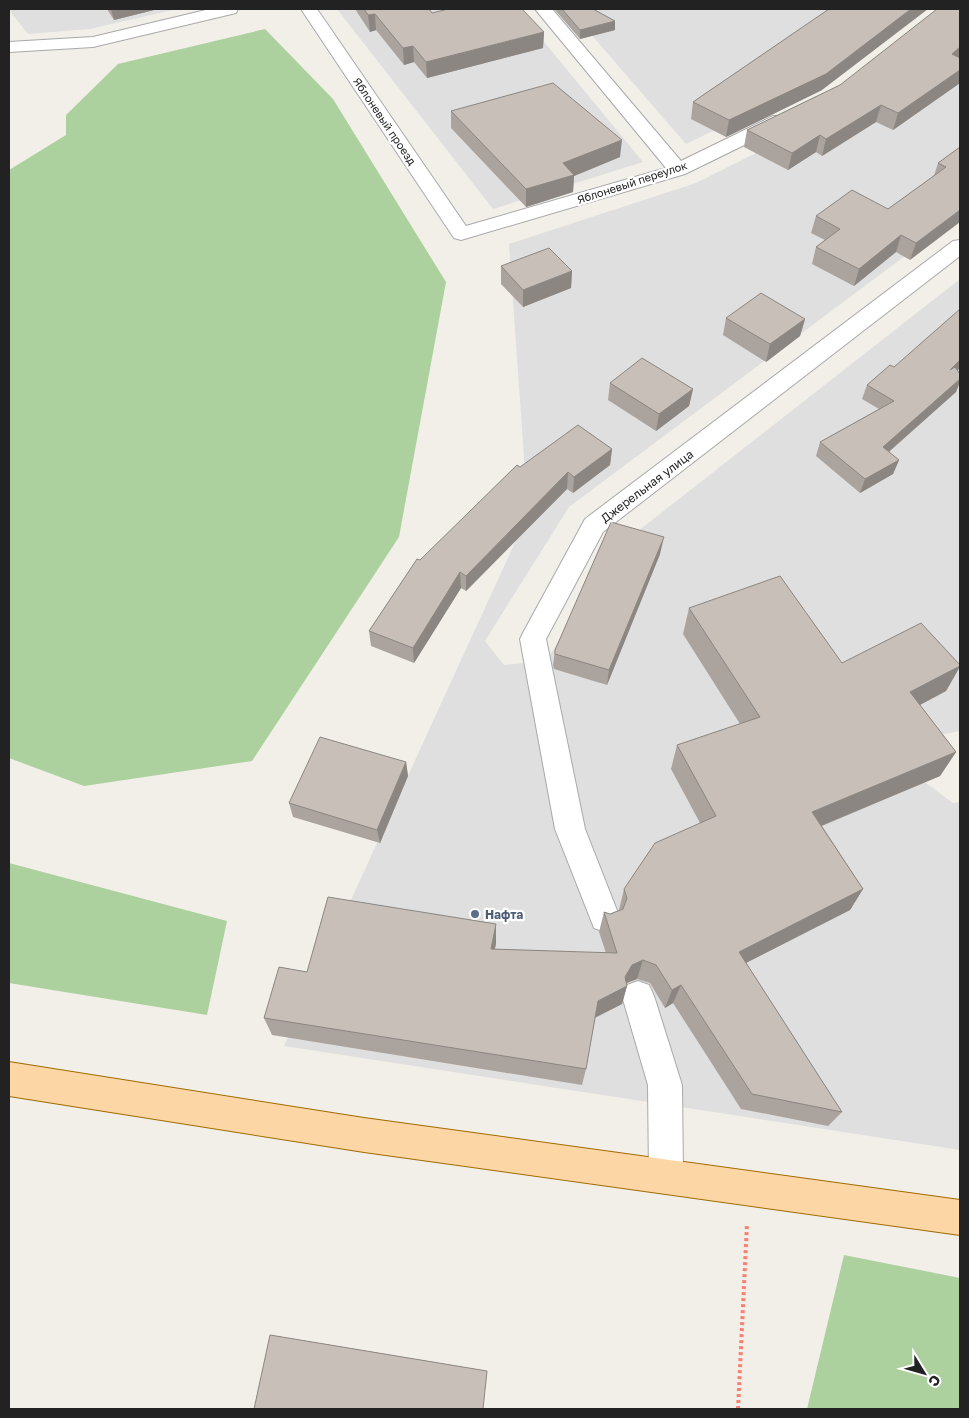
<svg xmlns="http://www.w3.org/2000/svg" width="969" height="1418" viewBox="0 0 969 1418" font-family="'Golos Text',sans-serif">
<style>
.residential{fill:#e0dfdf}
.forest{fill:#add19e}
.lines{fill:none;stroke-linecap:round;stroke-linejoin:round}
.minor-casing{stroke:#a9a9a9;stroke-width:2}
.major-casing{stroke:#a06b00;stroke-width:2}
.path{stroke:#fa8072;stroke-width:4;stroke-dasharray:3 3;stroke-linecap:butt}
.minor{fill:#fff;fill-rule:evenodd}
.major{fill:#fcd6a4;fill-rule:evenodd}
.wall{fill:#aba49e}
.shaded-wall{fill:#8b8681}
.building{fill:#c7bfb8;stroke:#8b8681}
.service-dot{fill:#5c6f8a;stroke:#fff;stroke-width:2}
.labels{text-anchor:middle;dominant-baseline:central;stroke-width:4.5;stroke-linejoin:round;paint-order:stroke}
.far-street-label{font-size:11px;fill:#222;stroke:#fff}
.street-label{font-size:12px;fill:#222;stroke:#fff}
.service-label{font-size:12px;font-weight:bold;fill:#4e5e75;stroke:#fff;text-anchor:start}
</style>
<rect width="100%" height="100%" fill="#f2efe9"/>
<g class="residential">
<polygon points="12,9 177,9 90,29 28,34 9,10"/>
<polygon points="337,9 517,9 643,162 493,209"/>
<polygon points="569,9 910,9 808,85 686,144"/>
<polygon points="960,19 960,215 569,507 485,641 504,665 546,661 624,542 960,279 960,731 930,737 915,775 953,803 960,802 960,1150 284,1046 528,514 509,244 696,183 848,107"/>
</g>
<g class="forest">
<polygon points="265,29 333,99 446,282 399,537 252,761 84,786 9,758 9,170 66,135 66,115 118,64"/>
<polygon points="9,863 227,921 207,1015 9,983"/>
<polygon points="844,1255 960,1278 960,1409 807,1409"/>
</g>
<g class="lines">
<g class="minor-casing">
<g id="minor">
<polygon points="210,9 238,9 236,13 93,47 9,52 9,42 93,37"/>
<polygon points="301,9 317,9 466,226 666,168 535,9 552,9 681,161 773,116 787,116 789,120 787,124 685,174 461,240 454,238"/>
<polygon points="960,240 960,256 603,532 546,639 585,829 620,918 616,928 605,932 594,928 555,829 520,639 524,631 585,519 953,241"/>
<polygon points="638,981 649,985 654,996 682,1085 683,1177 678,1189 666,1194 654,1189 649,1177 648,1085 622,996 627,985"/>
</g>
</g>
<g class="major-casing">
<polygon id="major" points="9,1062 364,1118 960,1200 960,1235 364,1152 9,1096"/>
</g>
<polyline class="path" points="738,1409 747,1224"/>
<use href="#minor" class="minor"/>
<use href="#major" class="major"/>
</g>
<g class="wall">
<polygon points="107,9 158,9 114,20"/>
<polygon points="355,9 429,9 432,13 544,32 543,48 427,78 414,62 404,65 376,30 370,32"/>
<polygon points="555,9 593,9 615,30 580,39 555,10"/>
<polygon points="960,9 960,83 893,130 876,122 822,156 816,152 788,170 744,147 747,130 840,85"/>
<polygon points="812,21 822,90 726,137 691,119 693,102"/>
<polygon points="451,111 620,157 574,176 573,192 526,207 451,128"/>
<polygon points="960,147 910,260 896,252 854,286 812,264 816,247 825,240 811,233 816,216 888,209 934,176 938,163"/>
<polygon points="501,266 572,271 571,288 523,307 501,284"/>
<polygon points="726,318 805,319 800,336 766,362 723,335"/>
<polygon points="894,367 958,371 960,374 960,382 956,392 889,452 899,460 893,474 860,493 816,456 820,442 879,409 862,399 867,385"/>
<polygon points="610,383 693,389 689,406 656,431 608,400"/>
<polygon points="612,449 610,465 573,493 567,489 466,591 461,588 414,663 371,646 369,631 420,560 520,467"/>
<polygon points="660,554 607,685 554,669 553,665 555,650"/>
<polygon points="689,608 842,663 960,665 960,667 946,691 920,705 956,752 940,776 822,826 863,889 850,910 746,963 842,1112 828,1126 741,1109 673,1003 665,1008 650,983 637,979 627,983 627,986 622,1004 595,1018 586,1069 582,1085 272,1035 264,1018 307,972 496,943 495,949 606,953 599,932 604,912 610,914 619,910 624,889 700,823 671,769 677,745 740,724 683,634"/>
<polygon points="406,762 408,776 380,843 293,817 289,803"/>
</g>
<g class="shaded-wall">
<polygon points="111,9 158,9 114,20"/>
<polygon points="911,9 928,9 822,90 726,137 729,120"/>
<polygon points="375,14 376,30 370,32 368,15"/>
<polygon points="615,21 615,30 580,39 580,30"/>
<polygon points="544,32 543,48 427,78 426,62"/>
<polygon points="413,46 414,62 404,65 403,48"/>
<polygon points="960,47 960,59 952,54"/>
<polygon points="960,70 960,83 893,130 898,113"/>
<polygon points="881,105 876,122 822,156 826,139"/>
<polygon points="820,135 816,152 788,170 792,153"/>
<polygon points="622,140 620,157 574,176 573,192 526,207 526,189 563,163"/>
<polygon points="960,210 960,222 910,260 916,243"/>
<polygon points="901,235 896,252 854,286 859,269"/>
<polygon points="572,271 571,288 523,307 523,290"/>
<polygon points="805,319 800,336 766,362 770,344"/>
<polygon points="960,360 960,368 944,384 950,370"/>
<polygon points="960,379 960,382 956,392 878,461 883,447"/>
<polygon points="693,389 689,406 656,431 659,414"/>
<polygon points="612,449 610,465 573,493 574,477"/>
<polygon points="899,460 893,474 860,493 865,479"/>
<polygon points="568,472 567,489 466,591 466,576"/>
<polygon points="664,537 660,554 607,685 609,670"/>
<polygon points="460,572 461,588 414,663 413,648"/>
<polygon points="960,666 946,691 897,717 910,692"/>
<polygon points="956,752 940,776 801,834 812,812"/>
<polygon points="406,762 408,776 380,843 377,830"/>
<polygon points="863,889 850,910 730,971 739,952"/>
<polygon points="496,924 496,943 491,968 491,949"/>
<polygon points="643,960 637,979 626,983 627,986 622,1004 594,1018 598,1001 625,977 632,965"/>
<polygon points="681,985 673,1003 665,1008 672,990"/>
</g>
<g class="building">
<polygon points="364,9 429,9 432,13 448,9 522,9 544,32 426,62 413,46 403,48 375,14 368,15"/>
<polygon points="562,9 593,9 615,21 580,30"/>
<polygon points="829,9 911,9 826,74 729,120 693,102"/>
<polygon points="937,9 960,9 960,47 952,54 960,58 960,70 898,113 881,105 826,139 820,135 792,153 747,130 840,85"/>
<polygon points="553,83 622,140 563,163 574,175 526,189 451,111"/>
<polygon points="960,147 960,210 916,243 901,235 859,269 816,247 840,229 816,216 852,190 888,209 946,167 938,163"/>
<polygon points="549,248 572,271 523,290 501,266"/>
<polygon points="761,293 805,319 770,344 726,318"/>
<polygon points="960,309 960,360 950,370 955,367 960,374 960,379 883,447 899,460 865,479 820,442 894,401 867,385 890,365 894,367"/>
<polygon points="642,358 693,389 659,414 610,383"/>
<polygon points="578,425 612,449 574,477 568,472 466,576 460,572 413,648 369,631 417,559 420,560 517,465 520,467"/>
<polygon points="611,522 664,537 609,670 555,654 555,650"/>
<polygon points="780,576 842,663 921,623 960,665 960,666 910,692 956,752 812,812 863,889 739,952 842,1112 752,1094 681,985 672,990 656,965 643,960 632,965 625,977 627,986 598,1001 586,1069 264,1018 279,967 307,972 328,897 496,924 491,949 617,953 604,912 610,914 623,909 627,898 624,889 655,843 716,816 677,745 760,717 689,608"/>
<polygon points="320,737 406,762 377,830 289,803"/>
<polygon points="270,1335 487,1371 483,1409 254,1409"/>
</g>
<circle class="service-dot" cx="475" cy="914" r="5"/>
<g class="labels">
<g class="far-street-label">
<text transform="translate(385 121) rotate(56)">Яблоневый проезд</text>
<text transform="translate(632 182) rotate(-18)">Яблоневый переулок</text>
</g>
<g class="street-label">
<text transform="translate(647 486) rotate(-37)">Джерельная улица</text>
</g>
<g class="service-label">
<text x="485" y="914">Нафта</text>
</g>
</g>
<rect width="969" height="1418" fill="none" stroke="#222222" stroke-width="20"/>
<g transform="translate(924 1373) rotate(127)" stroke="#ffffff" stroke-width="4" paint-order="stroke">
<path d="M0-4L9 19L0 12L-9 19Z" fill="#222222"/>
<text y="-8" font-size="14" font-weight="bold" text-anchor="middle" fill="#222222">С</text>
</g>
</svg>
